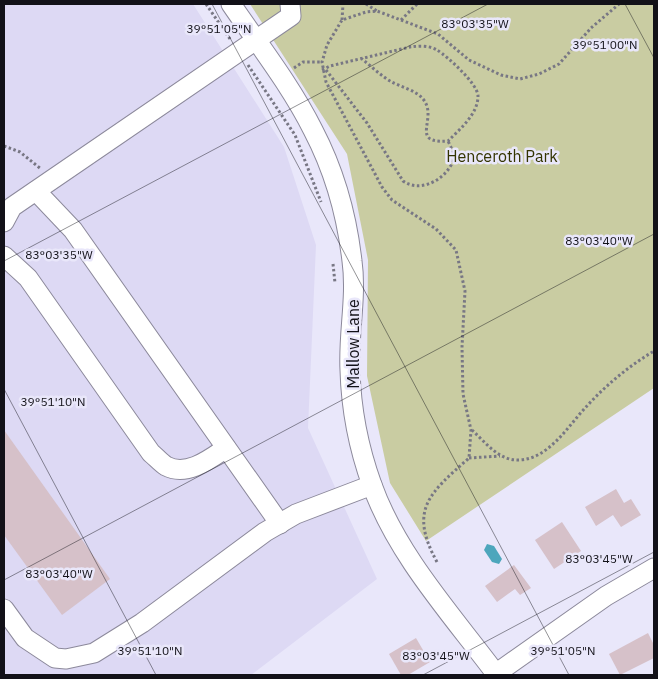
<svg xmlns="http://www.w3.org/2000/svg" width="658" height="679" viewBox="0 0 658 679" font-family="'IBM Plex Sans',sans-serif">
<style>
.built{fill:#ddd9f4}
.green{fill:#c9cca2}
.water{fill:#4da6bc}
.building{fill:#d6c1c9}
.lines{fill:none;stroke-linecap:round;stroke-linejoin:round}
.minor-casing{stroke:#8c899b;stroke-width:21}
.path{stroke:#787784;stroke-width:3;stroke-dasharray:2.5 2.5;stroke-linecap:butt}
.minor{stroke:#fff;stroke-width:19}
.ticks{fill:none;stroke:#121118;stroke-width:1;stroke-opacity:0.45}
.labels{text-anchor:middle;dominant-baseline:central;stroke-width:5;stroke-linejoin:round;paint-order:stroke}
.park-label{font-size:16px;fill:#333400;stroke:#e9e7fa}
.street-label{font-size:16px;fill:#121118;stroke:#e9e7fa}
.ticks-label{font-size:12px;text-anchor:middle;fill:#121118;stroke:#e9e7fa;stroke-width:5;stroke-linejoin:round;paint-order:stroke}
</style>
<rect width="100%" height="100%" fill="#e9e7fa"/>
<polygon class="built" points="4,4 193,4 284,147 316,245 308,428 377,579 251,675 5,675 4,673"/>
<polygon class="green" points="250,4 654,4 654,388 426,541 390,483 367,376 368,260 347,154"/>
<polygon class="water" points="487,544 494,546 502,559 499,564 492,562 484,550"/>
<g class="building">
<polygon points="4,430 110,579 62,615 4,535"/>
<polygon points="616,489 624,503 631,499 641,515 621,527 613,515 596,526 585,507"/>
<polygon points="562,522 581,551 554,569 535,540"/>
<polygon points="514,565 531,588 520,595 515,589 497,602 485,586"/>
<polygon points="648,633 654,645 654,658 620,675 609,654"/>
<polygon points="416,638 430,662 408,675 401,675 389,654"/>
</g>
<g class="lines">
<g class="minor-casing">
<g id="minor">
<path d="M231 4C259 45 291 86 313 130 334 170 347 217 352 261 357 297 348 334 350 370 351 408 359 449 372 485 397 555 452 615 496 674"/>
<polyline points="36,191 73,230 280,524"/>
<polyline points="4,222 12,207 291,16 290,4"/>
<path d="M4 256 28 278 151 453C156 457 161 463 166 466 187 477 210 459 226 448"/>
<polyline points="4,609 25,638 55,658 66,659 94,653 142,623 265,532 296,514 372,485"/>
<polyline points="494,675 606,596 654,568"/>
</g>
</g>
<g class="path">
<polyline points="206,4 230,39"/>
<polyline points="366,4 377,11"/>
<polyline points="342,20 343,4"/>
<polyline points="401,20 417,4"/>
<polyline points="248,65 295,135 321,202"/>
<polyline points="294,68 303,62 322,62"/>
<path d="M322 70 330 66 410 47C418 46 429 45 437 50 447 56 478 84 478 96 478 114 460 129 448 141 408 144 439 118 423 99 416 90 400 87 390 81 380 75 371 66 362 59"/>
<path d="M326 70 367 123 403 181C422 194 449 178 455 156L448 141"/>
<polyline points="4,146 20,152 41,169"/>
<polyline points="333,264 335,283"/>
<path d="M472 430C485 442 499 461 519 460 549 459 568 426 586 407 606 385 629 366 654 351"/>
<polyline points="469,458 500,456"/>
<path d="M437 562C408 509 430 493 469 458L471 430 463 394 462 347 465 291 456 250 436 229 392 200 382 187 326 82 322 62 327 45 342 20 366 12 377 11 438 34 469 60 501 75 520 79 539 74 559 64 591 28 619 4"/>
</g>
<use href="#minor" class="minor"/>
</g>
<path class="ticks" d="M212 4 569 675M625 4 654 58M4 261 488 4M4 389 156 675M4 580 654 234M423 675 654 552"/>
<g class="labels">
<g class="park-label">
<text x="502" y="156">Henceroth Park</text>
</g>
<g class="street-label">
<text transform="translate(353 344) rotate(-90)">Mallow Lane</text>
</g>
</g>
<g class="ticks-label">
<text x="475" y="28">83°03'35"W</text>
<text x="219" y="33">39°51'05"N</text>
<text x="605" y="49">39°51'00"N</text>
<text x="599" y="245">83°03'40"W</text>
<text x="59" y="259">83°03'35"W</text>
<text x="53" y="406">39°51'10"N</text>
<text x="599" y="563">83°03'45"W</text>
<text x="59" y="578">83°03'40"W</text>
<text x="150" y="655">39°51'10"N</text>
<text x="563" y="655">39°51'05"N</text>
<text x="436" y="660">83°03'45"W</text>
</g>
<rect width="658" height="679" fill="none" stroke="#121118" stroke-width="10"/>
</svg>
